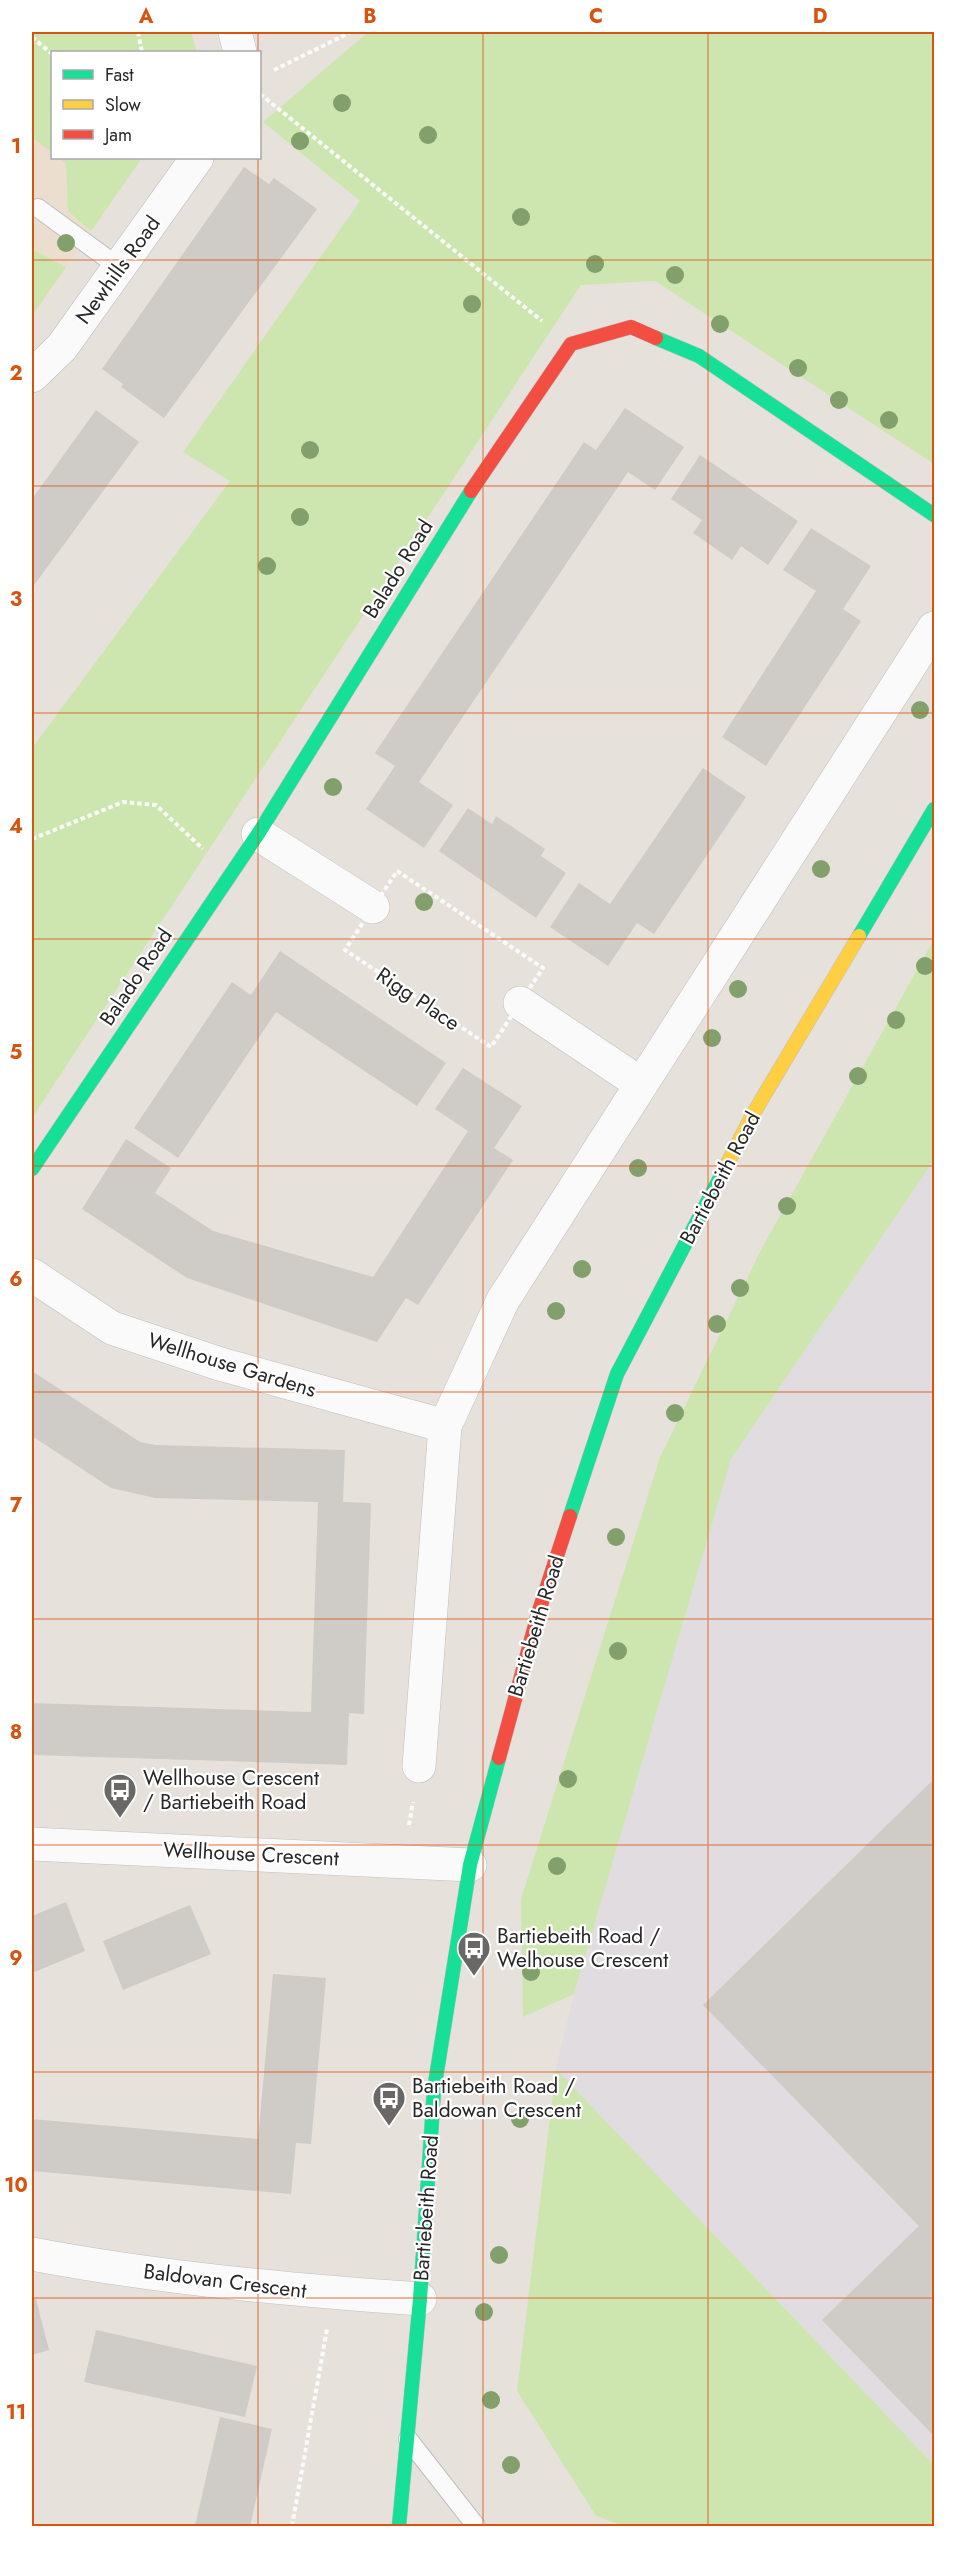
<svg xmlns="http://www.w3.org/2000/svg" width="966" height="2558" viewBox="0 0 966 2558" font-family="Jost,sans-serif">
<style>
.industrial{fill:#e0dcdf}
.education{fill:#ecdece}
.green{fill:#cde6af}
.building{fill:#cfcbc7}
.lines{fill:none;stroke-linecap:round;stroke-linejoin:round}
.lane-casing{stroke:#bfbebe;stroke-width:20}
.street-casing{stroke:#bfbebe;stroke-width:34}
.fast-casing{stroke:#bfbebe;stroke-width:15}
.slow-casing{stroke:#bfbebe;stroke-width:15}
.jam-casing{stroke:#bfbebe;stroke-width:15}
.path{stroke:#fbfafa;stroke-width:4;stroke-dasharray:4.5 3;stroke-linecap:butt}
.lane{stroke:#fbfafa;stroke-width:18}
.street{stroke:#fbfafa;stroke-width:33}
.fast{stroke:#16e098;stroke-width:14}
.slow{stroke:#ffcf43;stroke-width:14}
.jam{stroke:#f24e42;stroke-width:14}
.tree{fill:#82a06c}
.grid{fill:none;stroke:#d5540f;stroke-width:1.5;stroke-opacity:0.55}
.labels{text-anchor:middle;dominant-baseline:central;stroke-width:4.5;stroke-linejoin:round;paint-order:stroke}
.street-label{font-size:21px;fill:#272727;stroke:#fff}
.poi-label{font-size:21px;fill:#272727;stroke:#fff;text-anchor:start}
.neatline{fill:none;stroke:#d5540f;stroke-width:2}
.grid-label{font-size:20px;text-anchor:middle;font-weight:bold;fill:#d5540f}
</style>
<rect width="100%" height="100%" fill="#e7e1db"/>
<polygon class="industrial" points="934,1160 934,2465 556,2069 574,1994 731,1459"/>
<polygon class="education" points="32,82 52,97 52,158 132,158 139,162 32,316"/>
<g class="green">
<polygon points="32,32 191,32 197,52 52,52 52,153 32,137"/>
<polygon points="368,32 934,32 934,464 655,281 581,285 32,1118 32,748 230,481 183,452 360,201 263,122"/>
<polygon points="58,158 142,158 91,231 68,211 66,164"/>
<polygon points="32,249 66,267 32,316"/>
<polygon points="934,939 934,1160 731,1459 574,1994 523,2017 521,1899 660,1457 762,1248"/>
<polygon points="556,2069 934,2465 934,2526 624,2526 596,2516 517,2391"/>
</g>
<g class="building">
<polygon points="244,167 269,184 274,178 317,209 164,418 121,387 123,384 102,369"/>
<polygon points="625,408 684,447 655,490 628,472 419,782 453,805 424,848 366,809 395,766 375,753 584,442 596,450"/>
<polygon points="96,410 139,442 32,588 32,499"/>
<polygon points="700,455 798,521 768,565 741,546 732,560 693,533 702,520 671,499"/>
<polygon points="811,528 871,566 843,609 861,621 766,766 722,737 816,591 783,570"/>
<polygon points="703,768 746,797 654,934 637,923 608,966 550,927 579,883 610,904"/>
<polygon points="468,808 492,824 496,816 545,849 541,856 566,873 536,918 439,851"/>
<polygon points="280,951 446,1063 417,1106 276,1012 178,1158 134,1128 232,982 251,995"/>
<polygon points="463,1068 522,1106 494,1148 513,1160 418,1305 406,1298 377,1342 187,1278 82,1209 126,1139 171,1168 155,1193 213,1231 373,1277 468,1131 435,1109"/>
<polygon points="32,1371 140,1442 156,1445 345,1450 343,1502 371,1503 364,1714 349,1713 347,1765 32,1755 32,1703 311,1712 318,1502 155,1498 111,1488 32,1436"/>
<polygon points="934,1779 934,2436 822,2320 919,2226 703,2005"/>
<polygon points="66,1902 85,1951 32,1973 32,1916"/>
<polygon points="190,1905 211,1954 123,1990 103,1941"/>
<polygon points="273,1974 326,1978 311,2144 296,2143 291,2194 32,2171 32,2119 258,2139"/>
<polygon points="36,2299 49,2350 32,2355 32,2300"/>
<polygon points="96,2330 257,2366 245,2417 84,2382"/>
<polygon points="220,2417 272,2429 250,2526 195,2526"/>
</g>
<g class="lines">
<g class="lane-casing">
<g id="lane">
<polyline points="38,208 120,268"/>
<polyline points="408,2439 476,2526"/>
</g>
</g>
<g class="street-casing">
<g id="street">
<polyline points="235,32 240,52"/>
<polyline points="32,376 62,347 197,158"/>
<polyline points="258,834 373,907"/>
<polyline points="520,1003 641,1084"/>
<polyline points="32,1275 112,1328 220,1364 445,1426"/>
<polyline points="419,1766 445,1426 503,1300 934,628"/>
<polyline points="32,1844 470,1865"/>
<path d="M32 2254C159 2278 290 2290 420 2299"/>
</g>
</g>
<g class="fast-casing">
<g id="fast">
<polyline points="656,338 699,356 934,515"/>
<polyline points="859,936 934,809"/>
<polyline points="32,1169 258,834 471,491"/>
<polyline points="570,1516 617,1374 723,1172"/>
<polyline points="399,2526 420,2299 434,2090 470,1865 499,1758"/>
</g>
</g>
<g class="slow-casing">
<polyline id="slow" points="723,1172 753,1114 859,936"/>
</g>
<g class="jam-casing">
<g id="jam">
<polyline points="471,491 571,344 631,327 656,338"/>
<polyline points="499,1758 538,1614 570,1516"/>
</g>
</g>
<g class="path">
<polyline points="138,32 142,52"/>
<polyline points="32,37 52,54"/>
<polyline points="274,70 351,32"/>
<polyline points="260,94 542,321"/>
<polyline points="32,839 123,802 156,805 203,849"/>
<polygon points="397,871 543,968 491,1047 345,950"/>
<polyline points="409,1825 413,1802"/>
<polyline points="292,2526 327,2329"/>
</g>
<use href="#lane" class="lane"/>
<use href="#street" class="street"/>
<use href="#fast" class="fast"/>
<use href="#slow" class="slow"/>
<use href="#jam" class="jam"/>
</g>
<g class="tree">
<circle cx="342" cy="103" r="9"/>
<circle cx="428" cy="135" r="9"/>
<circle cx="300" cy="141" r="9"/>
<circle cx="521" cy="217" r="9"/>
<circle cx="66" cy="243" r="9"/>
<circle cx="595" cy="264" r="9"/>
<circle cx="675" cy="275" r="9"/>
<circle cx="472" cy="304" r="9"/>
<circle cx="720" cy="324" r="9"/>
<circle cx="798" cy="368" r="9"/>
<circle cx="839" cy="400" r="9"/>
<circle cx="889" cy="420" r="9"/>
<circle cx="310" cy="450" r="9"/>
<circle cx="300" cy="517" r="9"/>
<circle cx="267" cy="566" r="9"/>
<circle cx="920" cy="710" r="9"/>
<circle cx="333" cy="787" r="9"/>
<circle cx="821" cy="869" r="9"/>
<circle cx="424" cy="902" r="9"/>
<circle cx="925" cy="966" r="9"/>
<circle cx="738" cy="989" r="9"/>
<circle cx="896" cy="1020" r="9"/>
<circle cx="712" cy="1038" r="9"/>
<circle cx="858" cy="1076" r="9"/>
<circle cx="638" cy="1168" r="9"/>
<circle cx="787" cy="1206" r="9"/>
<circle cx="582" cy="1269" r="9"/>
<circle cx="740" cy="1288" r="9"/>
<circle cx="556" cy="1311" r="9"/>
<circle cx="717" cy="1324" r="9"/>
<circle cx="675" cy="1413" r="9"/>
<circle cx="616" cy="1537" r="9"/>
<circle cx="618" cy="1651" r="9"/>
<circle cx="568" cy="1779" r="9"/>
<circle cx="557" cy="1866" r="9"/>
<circle cx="531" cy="1972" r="9"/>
<circle cx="520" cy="2119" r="9"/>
<circle cx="499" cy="2255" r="9"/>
<circle cx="484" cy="2312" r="9"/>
<circle cx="491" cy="2400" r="9"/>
<circle cx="511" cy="2465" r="9"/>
</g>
<path class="grid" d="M258 32V52M483 32V2526M708 32V2526M258 158V2526M32 260H934M32 486H934M32 713H934M32 939H934M32 1166H934M32 1392H934M32 1619H934M32 1845H934M32 2072H934M32 2298H934"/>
<defs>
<g id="bus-pin" transform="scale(1.725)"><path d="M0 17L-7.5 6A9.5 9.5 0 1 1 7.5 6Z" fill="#6a6866" stroke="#fff"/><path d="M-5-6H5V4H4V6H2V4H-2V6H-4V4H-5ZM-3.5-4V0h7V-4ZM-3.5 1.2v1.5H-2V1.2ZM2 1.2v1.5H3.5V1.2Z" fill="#fff"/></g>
</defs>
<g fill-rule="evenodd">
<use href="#bus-pin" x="120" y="1790"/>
<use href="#bus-pin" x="474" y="1948"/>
<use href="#bus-pin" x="389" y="2098"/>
</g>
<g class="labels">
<g class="street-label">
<text transform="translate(118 270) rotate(-54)">Newhills Road</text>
<text transform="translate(398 569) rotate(-58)">Balado Road</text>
<text transform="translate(136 977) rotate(-56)">Balado Road</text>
<text transform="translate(418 999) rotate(34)">Rigg Place</text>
<text transform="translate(720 1178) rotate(-62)">Bartiebeith Road</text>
<text transform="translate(232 1365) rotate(17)">Wellhouse Gardens</text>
<text transform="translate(536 1626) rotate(-73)">Bartiebeith Road</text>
<text transform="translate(251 1854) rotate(3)">Wellhouse Crescent</text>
<text transform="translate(426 2208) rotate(-86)">Bartiebeith Road</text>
<text transform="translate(225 2281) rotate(7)">Baldovan Crescent</text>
</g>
<g class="poi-label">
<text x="143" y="1778">Wellhouse Crescent<tspan x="143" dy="24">/ Bartiebeith Road</tspan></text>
<text x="497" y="1936">Bartiebeith Road /<tspan x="497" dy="24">Welhouse Crescent</tspan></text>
<text x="412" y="2086">Bartiebeith Road /<tspan x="412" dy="24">Baldowan Crescent</tspan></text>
</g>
</g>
<rect width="966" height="2558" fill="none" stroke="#ffffff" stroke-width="66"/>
<rect x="51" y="51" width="210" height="108" fill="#ffffff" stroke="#a9a9a9" stroke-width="1.5"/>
<rect x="63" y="70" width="30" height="9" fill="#16e098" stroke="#a9a9a9" stroke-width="1.5"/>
<text x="105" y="81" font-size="18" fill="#272727">Fast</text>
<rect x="63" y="100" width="30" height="9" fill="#ffcf43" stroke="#a9a9a9" stroke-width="1.5"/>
<text x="105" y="111" font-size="18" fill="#272727">Slow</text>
<rect x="63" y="130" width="30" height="9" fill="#f24e42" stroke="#a9a9a9" stroke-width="1.5"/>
<text x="105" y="141" font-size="18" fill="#272727">Jam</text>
<rect x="33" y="33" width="900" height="2492" class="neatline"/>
<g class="grid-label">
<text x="146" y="23">A</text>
<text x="370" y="23">B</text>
<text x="596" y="23">C</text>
<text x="820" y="23">D</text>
<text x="16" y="153">1</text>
<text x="16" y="380">2</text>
<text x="16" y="606">3</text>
<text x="16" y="833">4</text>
<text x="16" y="1059">5</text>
<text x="16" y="1286">6</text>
<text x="16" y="1512">7</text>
<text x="16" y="1739">8</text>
<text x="16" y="1965">9</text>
<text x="16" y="2192">10</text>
<text x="16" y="2419">11</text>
</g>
</svg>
